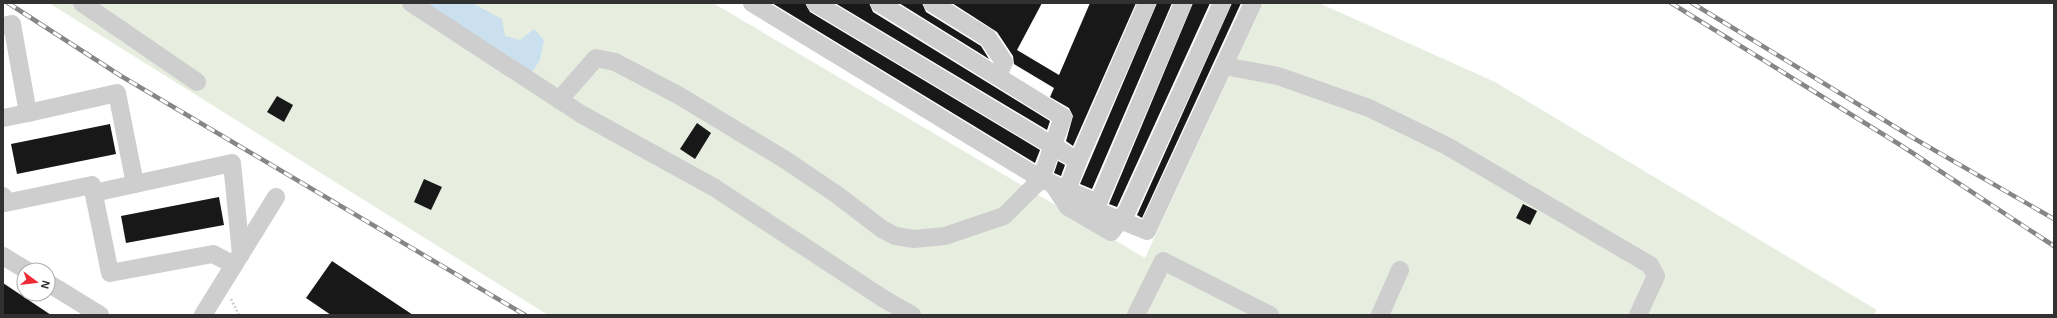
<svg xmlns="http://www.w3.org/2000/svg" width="2057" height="318" viewBox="0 0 2057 318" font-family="Helvetica,sans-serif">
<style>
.green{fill:#e7eedf}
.water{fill:#cae0ef}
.building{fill:#181818}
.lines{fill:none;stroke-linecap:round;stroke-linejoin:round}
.path{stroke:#cecece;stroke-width:2.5;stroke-dasharray:2 2;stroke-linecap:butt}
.minor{stroke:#cecece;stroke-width:18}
.rail-casing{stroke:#868686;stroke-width:4.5}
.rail{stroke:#fff;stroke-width:3;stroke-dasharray:9;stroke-linecap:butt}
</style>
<rect width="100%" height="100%" fill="#fff"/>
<polygon class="green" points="49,3 713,3 1145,258 1263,3 1319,3 1495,82 1877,310 1874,315 548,315"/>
<polygon class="water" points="416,3 472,3 502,19 505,36 520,40 534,29 544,40 540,60 530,75"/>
<g class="building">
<polygon points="772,3 805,3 810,12 1040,150 1035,163"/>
<polygon points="835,3 869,3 873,12 1050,121 1047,130"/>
<polygon points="899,3 922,3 926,12 981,46 989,59"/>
<polygon points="952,3 1042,3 1017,50 1059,75 1090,3 1136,3 1073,146 1066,141 1073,116 1069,108 1050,97 1054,88 1014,64 1013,56 997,32"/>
<polygon points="1157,3 1172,3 1092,189 1080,184"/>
<polygon points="1193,3 1210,3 1117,207 1109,204"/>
<polygon points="1232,3 1241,3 1142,218 1137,215"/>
<polygon points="277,96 293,105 284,122 267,112"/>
<polygon points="697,123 711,133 695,159 680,149"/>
<polygon points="110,124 116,154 17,174 11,144"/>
<polygon points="1058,161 1065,165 1061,176 1054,173"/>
<polygon points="424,179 442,187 431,210 414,202"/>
<polygon points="219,197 224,225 126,243 121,216"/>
<polygon points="1523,204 1537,211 1530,225 1516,218"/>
<polygon points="332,261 413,315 331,315 306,298"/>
<polygon points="3,283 51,315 3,315"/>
</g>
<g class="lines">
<polyline class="path" points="231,299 239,315"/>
<g class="minor">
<polyline points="82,3 197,82"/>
<polyline points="411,3 581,114 715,188 884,299 912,315"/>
<polyline points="752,3 1041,179 1098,203 1095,210 1147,231 1253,3"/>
<polyline points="815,3 1078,161"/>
<polyline points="932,3 988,38 1004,62 998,76"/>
<polyline points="3,26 12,24 28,113 117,93 135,184 232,163 241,254"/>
<polyline points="1224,66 1278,76 1369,108 1447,146 1650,265 1656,276 1638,315"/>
<polyline points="559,100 596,58 615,62 678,95 784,159 836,194 882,229 895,236 914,239 945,236 1004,216 1041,179 1063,117 879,3"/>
<polyline points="3,118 28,113"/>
<polyline points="1054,186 1068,207 1111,232 1127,211 1222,3"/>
<polyline points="1067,190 1078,161 1147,3"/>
<polyline points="94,193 135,184"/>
<polyline points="3,196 5,203 92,185 110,273 213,254 234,265"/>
<polyline points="1098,203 1183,3"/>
<polyline points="3,256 26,270"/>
<polyline points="48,283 100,315"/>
<polyline points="203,315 276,197"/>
<polyline points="1136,315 1163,261 1270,315"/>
<polyline points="1380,315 1400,270"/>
</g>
<g class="rail-casing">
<g id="rail">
<polyline points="8,3 121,76 525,315"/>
<polyline points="1671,3 1902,146 2054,246"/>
<polyline points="1692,3 1915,139 2054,219"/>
</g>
</g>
<use href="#rail" class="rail"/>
</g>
<rect width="2057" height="318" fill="none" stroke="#313131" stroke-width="8"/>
<g transform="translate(36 282) rotate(105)"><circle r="19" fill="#ffffff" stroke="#adadad"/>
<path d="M0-3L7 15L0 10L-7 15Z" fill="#ef2b35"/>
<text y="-6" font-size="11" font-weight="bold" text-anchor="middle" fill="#313131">N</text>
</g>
</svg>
